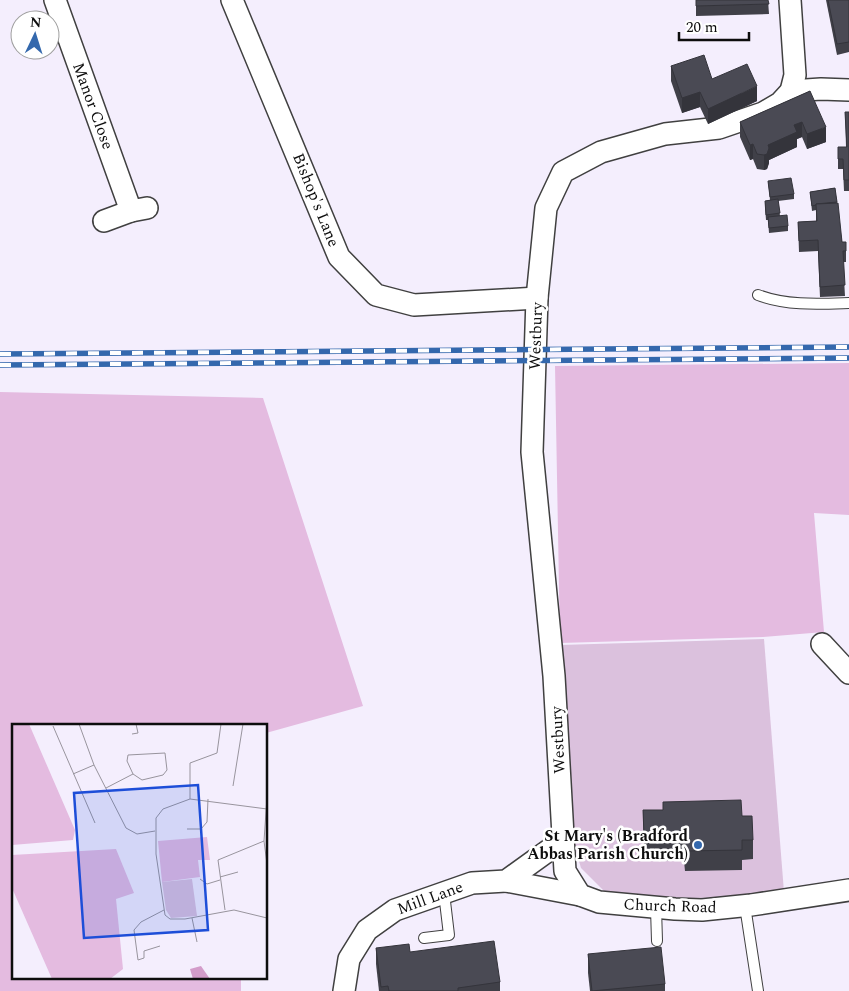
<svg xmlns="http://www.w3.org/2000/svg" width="849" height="991" viewBox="0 0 849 991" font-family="Spectral,serif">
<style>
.green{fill:#e4bbe0}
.cemetery{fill:#dbc1dd}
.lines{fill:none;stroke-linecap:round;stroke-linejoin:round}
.lane-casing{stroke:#404040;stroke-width:12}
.street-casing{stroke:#404040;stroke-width:24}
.lane{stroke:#fff;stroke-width:10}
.street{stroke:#fff;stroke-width:21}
.rail-casing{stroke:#3468ad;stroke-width:5.5}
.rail{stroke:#fff;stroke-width:4;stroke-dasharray:11;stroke-linecap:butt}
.wall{fill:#404048}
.shaded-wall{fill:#34343b}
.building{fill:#4a4a54;stroke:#34343b}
.poi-dot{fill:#3468ad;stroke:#fff;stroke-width:2}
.labels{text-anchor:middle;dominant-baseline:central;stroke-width:5;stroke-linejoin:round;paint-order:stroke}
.street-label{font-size:16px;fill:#0d0d0d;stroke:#fff}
.poi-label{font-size:16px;font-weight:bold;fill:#0d0d0d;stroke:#fff;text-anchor:end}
.inset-road{fill:none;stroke:#98949d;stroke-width:1}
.view{fill:#1d4ed8;fill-opacity:0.15;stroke:#1d4ed8;stroke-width:2.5}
.inset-edge{fill:none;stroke:#0d0d0d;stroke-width:2.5}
</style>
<rect width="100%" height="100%" fill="#f4eefd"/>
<g class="green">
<polygon points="849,363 849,515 814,513 824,632 763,637 560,643 555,366"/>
<polygon points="0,392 263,398 363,706 266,733 266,725 14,725 14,977 241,977 241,991 0,991"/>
</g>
<polygon class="cemetery" points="764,639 784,892 736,897 694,898 654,897 604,891 581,868 572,838 560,645"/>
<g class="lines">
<g class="lane-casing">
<g id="lane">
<path d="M758 295C787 306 819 304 849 303"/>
<polyline points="745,906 758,991"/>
<polyline points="656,908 657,941"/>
<polyline points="424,938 449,935 444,893"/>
</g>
</g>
<g class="street-casing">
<g id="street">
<polyline points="55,0 131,211"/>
<polyline points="232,0 339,257 376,295 414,305 537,298"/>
<polyline points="790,0 795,75 791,91 780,103 763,113 719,128 665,134 601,152 563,172 546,208 537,298 532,452 554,676 565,871 580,895 599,902 675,909 702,910 751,905 849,890"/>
<polyline points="791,91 821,89 849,90"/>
<polyline points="104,221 131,211 147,208"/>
<polyline points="822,644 849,673"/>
<polyline points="506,881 580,895"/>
<polyline points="344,991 349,959 367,930 395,910 472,883 506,881 563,840"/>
</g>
</g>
<use href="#lane" class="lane"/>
<use href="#street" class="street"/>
<g class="rail-casing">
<g id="rail">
<polyline points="0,354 849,347"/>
<polyline points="0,365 849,358"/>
</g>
</g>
<use href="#rail" class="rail"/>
</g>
<g class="wall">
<polygon points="696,0 768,0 769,14 696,16"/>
<polygon points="826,0 849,0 849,52 837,55"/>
<polygon points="671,66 712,79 757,101 708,124 700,107 682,113 671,81"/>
<polygon points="810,91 826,142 807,149 802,137 797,139 797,147 769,160 769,163 767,169 764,170 757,169 753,159 750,160 740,137 740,122"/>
<polygon points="845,112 849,112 849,191 844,191 843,169 838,169 838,147 846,147"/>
<polygon points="768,181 794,194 794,199 778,201 780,216 788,226 788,231 769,233 768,220 766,220 765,206 765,201 770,200"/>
<polygon points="835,188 842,242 846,251 846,262 843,262 845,296 820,297 818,251 799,252 798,222 816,221 816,210 812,211 810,192"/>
<polygon points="643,810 742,816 753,840 753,859 742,860 742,870 685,871 684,861 663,861 663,854 644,855"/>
<polygon points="376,948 410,952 500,982 500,991 379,991 376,964"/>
<polygon points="588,954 665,984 665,991 590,991 588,973"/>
</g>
<g class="shaded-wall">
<polygon points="757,86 757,101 708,124 708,109"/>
<polygon points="700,92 700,107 682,113 682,98"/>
<polygon points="802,122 802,137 797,139 797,147 769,160 769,163 767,169 764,170 764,155 768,145 794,125"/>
<polygon points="826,127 826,142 807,149 807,134"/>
<polygon points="753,144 753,159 750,160 750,145"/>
</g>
<g class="building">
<polygon points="696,0 768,0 769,4 696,6"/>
<polygon points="828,0 849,0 849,42 837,44"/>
<polygon points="704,55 712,79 747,64 757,86 708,109 700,92 682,98 671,66"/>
<polygon points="810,91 826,127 807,134 802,122 794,125 797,132 768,145 769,148 767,154 764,155 757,154 753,144 750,145 740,122"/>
<polygon points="845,112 849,112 849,180 844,180 843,159 838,159 838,147 847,147"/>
<polygon points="791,178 794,194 770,197 768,181"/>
<polygon points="835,188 837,202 816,204 816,205 812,206 810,192"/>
<polygon points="778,199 780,213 766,215 765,201"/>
<polygon points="838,203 842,242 846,242 846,251 843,251 845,285 820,287 818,240 799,241 798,222 817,221 816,204"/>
<polygon points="787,215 788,226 769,228 768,217"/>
<polygon points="741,800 742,816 752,816 753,840 742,840 742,850 685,851 684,842 663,842 663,835 644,835 643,810 663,810 663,802"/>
<polygon points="494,941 500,982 458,988 458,991 389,991 388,986 381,987 376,948 409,944 410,952"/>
<polygon points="661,947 665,984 592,991 588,954"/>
</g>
<circle class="poi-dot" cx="698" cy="845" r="5"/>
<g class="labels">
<g class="street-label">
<text transform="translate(93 106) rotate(70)">Manor Close</text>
<text transform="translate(316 200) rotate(68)">Bishop's Lane</text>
<text transform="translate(536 336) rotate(-88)">Westbury</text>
<text transform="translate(558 740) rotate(-93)">Westbury</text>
<text transform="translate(430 898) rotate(-20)">Mill Lane</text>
<text transform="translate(670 906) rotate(2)">Church Road</text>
</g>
<g class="poi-label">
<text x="688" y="836">St Mary's (Bradford<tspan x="688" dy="18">Abbas Parish Church)</tspan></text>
</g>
</g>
<g transform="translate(12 724)">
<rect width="255" height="255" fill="#f4eefd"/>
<path d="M0 0H17L63 106 61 116 0 121ZM195 113 198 136H186L188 153 150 158 146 117ZM104 125 122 169 104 175 111 245 98 255H40L0 164V131Z" fill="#e4bbe0"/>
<path d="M189 242 198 255H181L178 245Z" fill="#d39cca"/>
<path d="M180 155 185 192 159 194 154 186 150 158Z" fill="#dbc1dd"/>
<path class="inset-road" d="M67 0 82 41 114 104 125 110 143 107M209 0 205 29 178 39V75L151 85 144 94V130L153 191 158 195H173L222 186 255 194M41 2 83 99M120 10 126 9 124 0M61 50 82 41M221 62 231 0M94 64 121 50 130 56 151 51 155 46 153 29 116 31 115 37 121 50M255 73 252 117 255 140M178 75 255 85M175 105H189L195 98 196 75M208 153 226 148M188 155 195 160 208 156M213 186 206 136 252 117M180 194 185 218M148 222 132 227V234L126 236 122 206 129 198 152 186"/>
<path class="view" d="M186 61 196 206 72 214 62 69Z"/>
<rect width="255" height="255" class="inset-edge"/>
</g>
<g transform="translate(35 35) rotate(4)"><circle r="24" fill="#ffffff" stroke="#9e9e9e"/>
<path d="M0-4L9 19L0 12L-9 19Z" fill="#3468ad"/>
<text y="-8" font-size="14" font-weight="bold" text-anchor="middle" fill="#0d0d0d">N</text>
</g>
<path d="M679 32v8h70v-8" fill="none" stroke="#0d0d0d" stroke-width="2.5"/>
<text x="686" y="32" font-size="15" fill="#0d0d0d" stroke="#ffffff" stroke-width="4" paint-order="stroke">20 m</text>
</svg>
